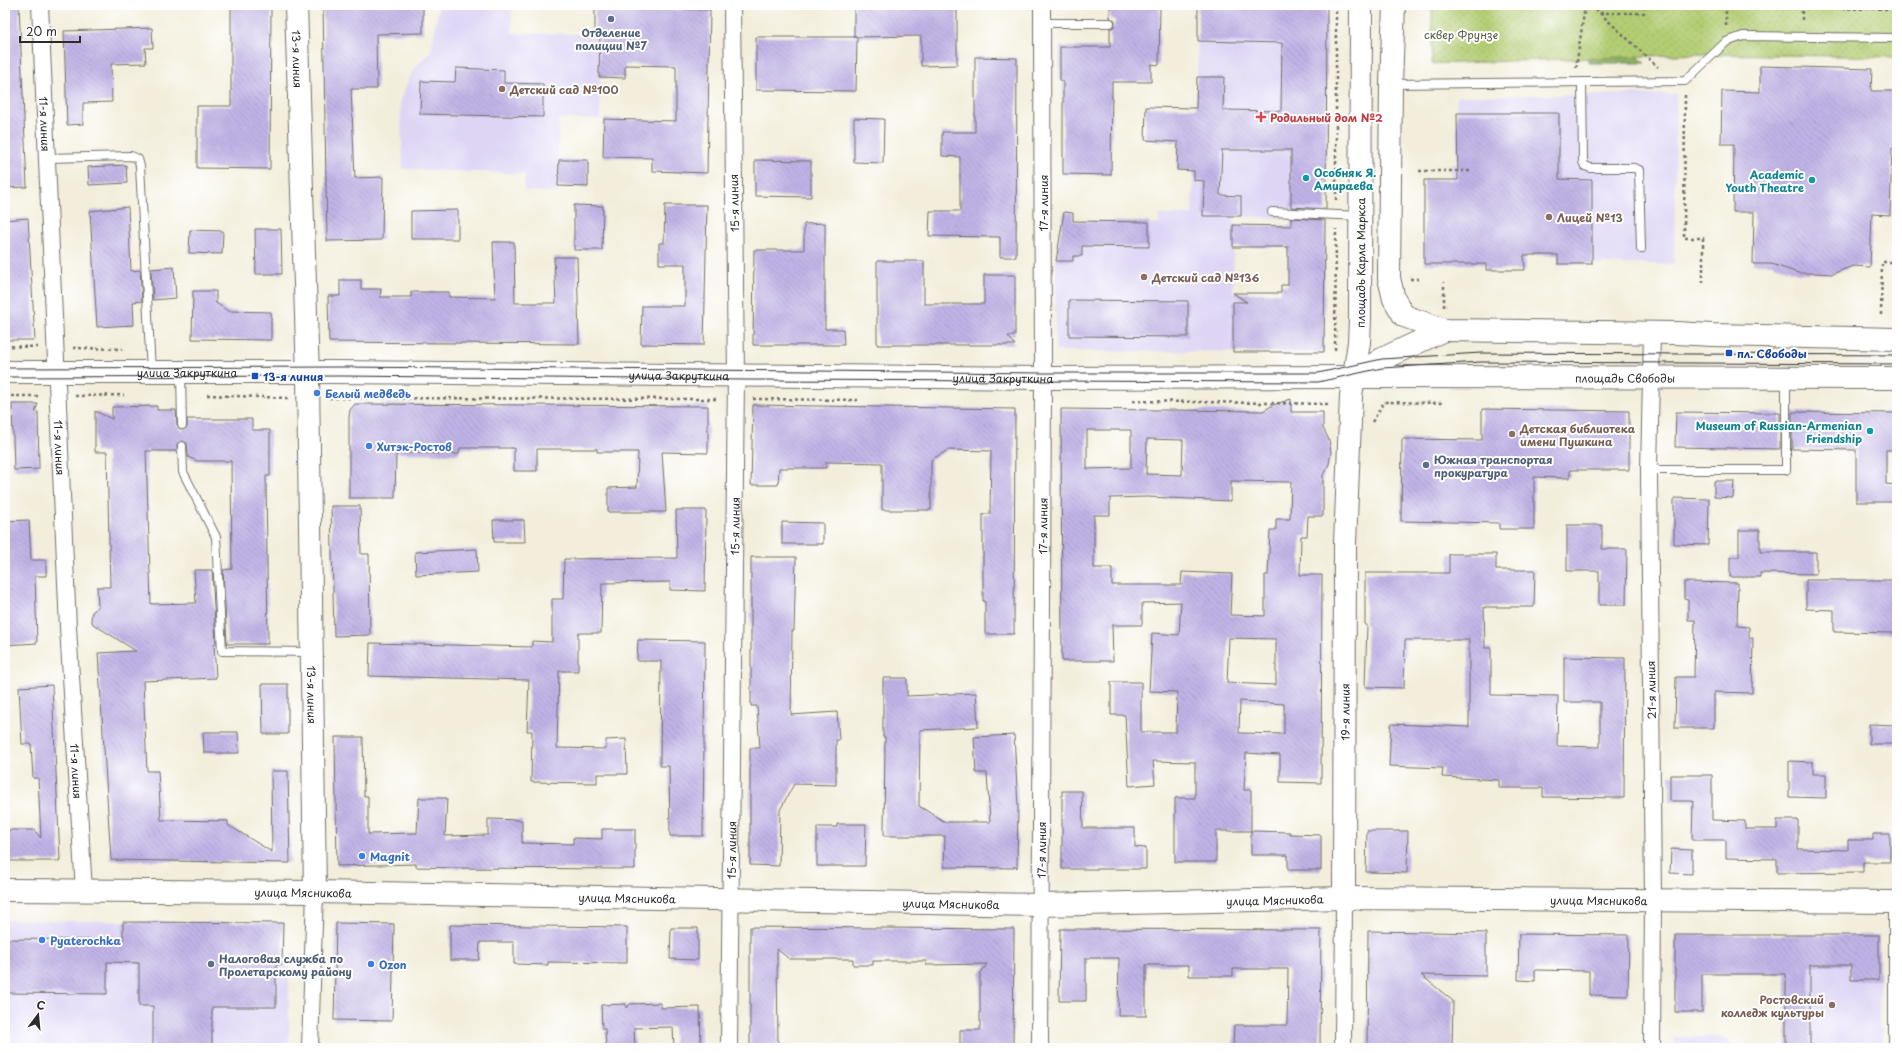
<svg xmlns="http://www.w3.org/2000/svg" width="1902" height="1053" viewBox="0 0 1902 1053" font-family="'Playpen Sans',sans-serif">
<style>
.built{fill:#ded5f5}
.forest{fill:url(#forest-firs);stroke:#5c6e48}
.park{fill:url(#park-dots);stroke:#6f7c4f}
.building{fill:url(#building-back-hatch);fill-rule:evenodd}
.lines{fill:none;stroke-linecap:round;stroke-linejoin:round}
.lane-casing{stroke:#716f69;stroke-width:10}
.street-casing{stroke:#716f69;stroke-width:18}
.secondary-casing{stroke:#716f69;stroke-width:24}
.path{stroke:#716f69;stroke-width:2.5;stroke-dasharray:3 3;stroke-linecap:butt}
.lane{stroke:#fff;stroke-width:8}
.street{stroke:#fff;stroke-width:16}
.secondary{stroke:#fff;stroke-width:22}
.tram{stroke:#2b2b2b;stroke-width:1}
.service-dot{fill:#5c6f8a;stroke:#fff;stroke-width:1.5}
.education-dot{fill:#8d6e63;stroke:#fff;stroke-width:1.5}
.health-dot{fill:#e0444e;stroke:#fff;stroke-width:1.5}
.culture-dot{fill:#0f9aa8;stroke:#fff;stroke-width:1.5}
.transit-dot{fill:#1a4fb4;stroke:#fff;stroke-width:1.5}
.shop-dot{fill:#3f7fe0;stroke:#fff;stroke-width:1.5}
.labels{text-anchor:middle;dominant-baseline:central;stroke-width:4;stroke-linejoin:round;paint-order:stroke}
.service-label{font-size:11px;font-weight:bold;fill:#4e5e75;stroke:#fff;text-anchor:start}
.park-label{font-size:11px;fill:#545c41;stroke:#fff}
.street-label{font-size:11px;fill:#2b2b2b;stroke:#fff}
.education-label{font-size:11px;font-weight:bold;fill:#785e54;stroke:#fff;text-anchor:start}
.health-label{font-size:11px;font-weight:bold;fill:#be3a42;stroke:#fff;text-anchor:start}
.culture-label{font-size:11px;font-weight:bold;fill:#0d838f;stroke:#fff;text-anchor:end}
.transit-label{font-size:11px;font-weight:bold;fill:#164399;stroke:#fff;text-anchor:start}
.shop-label{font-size:11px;font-weight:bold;fill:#366cbe;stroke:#fff;text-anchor:start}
</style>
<defs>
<pattern id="forest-firs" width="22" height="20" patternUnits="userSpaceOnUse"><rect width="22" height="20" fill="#8eb065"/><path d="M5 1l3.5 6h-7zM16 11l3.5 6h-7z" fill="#748f53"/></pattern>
<pattern id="park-dots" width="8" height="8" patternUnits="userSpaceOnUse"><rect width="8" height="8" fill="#b3cd73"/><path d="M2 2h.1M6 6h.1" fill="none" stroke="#9ab064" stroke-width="1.8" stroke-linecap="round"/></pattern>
<pattern id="building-back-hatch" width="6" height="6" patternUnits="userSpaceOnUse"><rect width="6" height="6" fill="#c0b2e6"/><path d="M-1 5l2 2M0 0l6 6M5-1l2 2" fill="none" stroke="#a599c5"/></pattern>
</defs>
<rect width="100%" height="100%" fill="#fff"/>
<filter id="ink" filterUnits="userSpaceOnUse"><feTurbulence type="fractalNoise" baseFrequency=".025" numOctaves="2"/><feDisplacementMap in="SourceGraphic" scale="8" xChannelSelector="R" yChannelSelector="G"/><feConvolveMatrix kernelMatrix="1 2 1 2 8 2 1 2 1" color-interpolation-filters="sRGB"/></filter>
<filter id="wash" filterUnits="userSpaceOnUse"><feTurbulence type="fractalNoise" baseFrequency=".012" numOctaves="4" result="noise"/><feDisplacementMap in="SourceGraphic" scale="16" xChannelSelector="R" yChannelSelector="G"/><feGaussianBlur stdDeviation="0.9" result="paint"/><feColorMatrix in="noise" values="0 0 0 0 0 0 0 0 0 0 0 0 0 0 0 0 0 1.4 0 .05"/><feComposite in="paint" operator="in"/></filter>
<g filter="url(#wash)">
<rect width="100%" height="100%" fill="#f3eedb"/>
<g class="built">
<polygon points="439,5 511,5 512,33 600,34 600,119 559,119 557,192 524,191 525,174 403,169 400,100 413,70 431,50"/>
<polygon points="1253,5 1327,5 1325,220 1234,216 1233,293 1325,293 1324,352 1055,351 1056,261 1073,261 1073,256 1082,256 1082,246 1149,247 1149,224 1159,224 1159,215 1192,215 1198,41 1252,42"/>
<polygon points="1676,94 1674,264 1558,264 1558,255 1525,255 1525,270 1486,270 1486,255 1457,255 1456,264 1424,264 1424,180 1451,180 1451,163 1458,163 1457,96"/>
<polygon points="5,920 283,923 282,957 289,958 289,1048 5,1048"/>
<polygon points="1786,935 1879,935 1879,1029 1883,1029 1883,1048 1786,1048"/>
<polygon points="1674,1037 1719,1037 1728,1040 1733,1048 1674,1048"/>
</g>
<polygon class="forest" points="1618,37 1645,63 1588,63 1591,38"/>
<polygon class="park" points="1432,5 1897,5 1897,57 1703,54 1432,64"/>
<g id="blocks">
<g class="building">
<polygon points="5,5 19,5 27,187 5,188"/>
<polygon points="231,5 271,5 270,169 197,168 197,106 231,106"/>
<polygon points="323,5 423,5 423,33 376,34 377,89 351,89 355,178 383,177 382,240 327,241"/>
<polygon points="854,5 957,6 957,65 921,66 921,36 854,37"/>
<polygon points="1110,5 1160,5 1159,65 1151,64 1151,82 1112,82 1111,175 1063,174 1063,81 1060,81 1060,47 1110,47 1110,28 1113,28 1115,23 1115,20 1110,18"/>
<polygon points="1198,5 1327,5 1326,209 1291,207 1291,150 1222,150 1220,195 1241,196 1241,216 1203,216 1204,181 1194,180 1194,171 1177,170 1178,142 1145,140 1146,107 1196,108 1197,77 1224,77 1223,110 1281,111 1282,43 1198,41"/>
<polygon points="595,8 710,10 707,173 652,171 652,158 603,157 604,119 676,121 676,66 625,65 625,78 599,77 600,34 595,34"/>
<polygon points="152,28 153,48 145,48 146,63 111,64 112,102 83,103 83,124 67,125 64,31"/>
<polygon points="756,37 857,37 856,91 756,90"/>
<polygon points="975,57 1017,58 1016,257 1000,257 1000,237 929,236 930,211 960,211 960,157 942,156 942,132 975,132"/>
<polygon points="1760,66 1872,69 1871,91 1897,91 1897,148 1892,148 1890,215 1872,214 1870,267 1853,266 1832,274 1815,273 1798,273 1772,264 1753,264 1754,212 1733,212 1734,144 1721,144 1722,91 1760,92"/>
<polygon points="456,68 504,70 504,83 543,84 543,117 420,114 421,81 455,82"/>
<polygon points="1457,113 1559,113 1559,179 1592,180 1592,264 1558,264 1558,255 1524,255 1525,270 1486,270 1486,264 1424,264 1424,180 1458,180"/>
<polygon points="854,118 884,119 883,163 854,162"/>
<polygon points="559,160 588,160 588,187 558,186"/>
<polygon points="755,160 811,161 811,197 755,196"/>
<polygon points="126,165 127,183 89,185 88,167"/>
<polygon points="574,205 603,206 602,250 574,250"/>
<polygon points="665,205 707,205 704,345 641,344 642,306 685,306 685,264 659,264 659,243 664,243"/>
<polygon points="128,207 131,271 140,270 142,301 133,302 134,325 97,327 90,211"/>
<polygon points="458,210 458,239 411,239 411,211"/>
<polygon points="1064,212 1073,213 1073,221 1149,222 1149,247 1082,246 1082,256 1073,256 1073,261 1056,261"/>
<polygon points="28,218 35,340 5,340 5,298 8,298 5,220"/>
<polygon points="1291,218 1325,220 1324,352 1233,352 1233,302 1247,302 1233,293 1281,293 1281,285 1288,285 1288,247 1233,247 1233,225 1291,226"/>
<polygon points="825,223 825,329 843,329 844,345 753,345 754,250 804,250 804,224"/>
<polygon points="255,229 281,229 282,274 256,274"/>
<polygon points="190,230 223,231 222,254 189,253"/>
<polygon points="493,242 514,242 515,303 556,303 554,257 577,257 579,344 329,342 328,296 340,296 340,280 361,280 361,289 381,289 380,297 411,297 411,292 449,292 449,297 495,298"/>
<polygon points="877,261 924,261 924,304 984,304 984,275 1015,275 1015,336 1008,336 1015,345 877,345"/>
<polygon points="174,267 176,298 153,300 151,269"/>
<polygon points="193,291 216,291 216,303 228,311 271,312 271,340 192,339"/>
<polygon points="1069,300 1188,301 1188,337 1069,336"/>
<path d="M1291 399V412H1323V428L1329 440 1331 452 1329 464 1323 475V516H1308L1307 536H1301L1300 575H1322L1321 783 1280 782V755L1246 753 1244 790H1251V831H1216V862H1175V798H1195V762L1153 761 1155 784 1129 786 1125 715H1111V682H1141V732H1176L1177 692 1149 691 1152 633 1179 635 1181 602 1142 603V625H1112L1113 661H1062L1061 409 1263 411 1273 405ZM1087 430H1131V468L1087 469ZM1147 439 1183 440 1182 475 1146 474ZM1231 481 1291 482 1290 519H1276V530H1270L1268 575H1265V616L1230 615 1232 574 1182 572 1181 585H1112V568H1094V515H1110V498L1147 497 1231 501ZM1229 638 1276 639V685L1227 683ZM1240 701 1284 704V734L1239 733Z"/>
<polygon points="12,404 38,404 35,412 38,412 39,469 14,470"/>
<polygon points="355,404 708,406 708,453 662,452 666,512 608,512 608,488 637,487 638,452 597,452 597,449 537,449 537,471 514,471 514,448 460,448 459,454 396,453 395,498 349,498 349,416 350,410"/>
<polygon points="753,405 1015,409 1014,634 985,634 985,601 983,601 983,514 990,514 991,451 948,450 931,460 931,510 882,510 882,463 826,462 826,468 779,468 778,485 751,485"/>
<polygon points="157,406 157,410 176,410 177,425 182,430 187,427 187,419 252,419 252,430 270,430 270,476 266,476 268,644 227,644 223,570 232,569 231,461 197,461 188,457 187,443 182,441 177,444 177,451 146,451 151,604 196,603 194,570 212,570 216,644 214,644 216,678 143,681 147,771 158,771 161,820 228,821 228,825 272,852 271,771 288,771 290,863 111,860 98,653 136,651 93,624 91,620 92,612 98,607 97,587 110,587 107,452 95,452 95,411 112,419 112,407"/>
<polygon points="1482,409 1629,411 1629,470 1570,470 1570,478 1534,477 1534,529 1499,529 1499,523 1401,521 1402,439 1482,440"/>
<polygon points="1676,412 1780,413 1780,449 1675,447"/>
<polygon points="1792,412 1897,413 1897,450 1886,450 1886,484 1897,485 1897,502 1856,502 1856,450 1792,449"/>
<polygon points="1714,481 1734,481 1733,498 1714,497"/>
<polygon points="1674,498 1709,499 1708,545 1674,544"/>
<polygon points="331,506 360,506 361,554 369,554 370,635 334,636"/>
<polygon points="676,510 706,510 705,591 670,590 670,582 602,583 601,633 578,633 578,671 559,671 557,748 606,749 606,740 626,739 627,774 597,774 597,783 531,782 532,731 527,731 529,680 369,676 370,643 532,647 532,641 552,642 552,599 563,599 564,559 677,558"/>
<polygon points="29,520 31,560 46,560 46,576 35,576 37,643 5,645 5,521"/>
<polygon points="493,520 524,520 525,542 494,542"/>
<polygon points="782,522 823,523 823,544 782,544"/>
<polygon points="1567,525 1602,525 1602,549 1627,549 1626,605 1599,605 1599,571 1567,571"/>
<polygon points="1739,530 1760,530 1760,552 1816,552 1816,574 1760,573 1760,577 1730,577 1730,557 1739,557"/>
<polygon points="477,549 478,572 416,575 415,552"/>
<polygon points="1449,554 1496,554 1496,570 1535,570 1534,607 1484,607 1485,648 1491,648 1491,695 1558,696 1557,746 1600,747 1600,702 1564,702 1564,657 1625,658 1624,798 1543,797 1543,788 1499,788 1499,780 1442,777 1443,768 1389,766 1391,724 1469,727 1469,640 1405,640 1404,688 1365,687 1367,625 1365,625 1365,573 1449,573"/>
<polygon points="751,557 796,557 794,631 792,631 791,715 837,712 839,740 836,740 836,785 794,784 780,810 779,866 750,865 750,748 760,748 757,706 751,706"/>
<polygon points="1806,580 1897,580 1897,633 1834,632 1834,610 1806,609"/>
<polygon points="1684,582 1738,583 1737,626 1749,627 1749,638 1753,638 1752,693 1714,692 1714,728 1675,728 1676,677 1694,677 1695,620 1688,620 1688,600 1684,599"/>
<polygon points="638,640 705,641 703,836 670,836 669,766 660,766 661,661 637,661"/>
<polygon points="883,678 907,678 907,696 976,693 978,727 920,730 919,806 945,822 990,822 987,773 976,773 974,737 1014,735 1018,806 1017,868 1014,866 1014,868 944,867 945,836 884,836 885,737 883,737"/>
<polygon points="262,684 288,684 288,734 263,734"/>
<polygon points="52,685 60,859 59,859 60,861 5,861 5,830 34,830 41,838 38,778 33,778 31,744 22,744 19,687"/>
<polygon points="1869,724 1897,725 1897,744 1869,744"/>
<polygon points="203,732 238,732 239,753 204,753"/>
<polygon points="335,737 363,737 364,796 368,796 368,834 417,833 419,798 447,798 445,836 488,835 488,819 522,820 522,843 573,844 573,838 602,839 602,829 635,829 635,869 455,868 416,867 416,864 337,866"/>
<polygon points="1789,761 1813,762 1813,774 1826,774 1826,798 1789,797"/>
<polygon points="1670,775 1712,775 1712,820 1745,821 1745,829 1777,829 1777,820 1798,820 1798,849 1848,850 1848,840 1873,840 1873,834 1890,834 1890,862 1863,862 1863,872 1777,873 1777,859 1726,858 1726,840 1692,840 1693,801 1670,801"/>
<polygon points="1062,791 1082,791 1083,828 1135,828 1135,847 1146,848 1146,869 1062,869"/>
<polygon points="837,824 866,824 865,866 817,866 817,827 837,827"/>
<polygon points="1251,831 1290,832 1290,834 1321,835 1321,870 1288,870 1288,855 1251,855"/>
<polygon points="1367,831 1408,831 1407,873 1366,872"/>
<polygon points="1671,849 1692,850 1692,874 1670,873"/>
<polygon points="123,922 283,923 282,964 276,965 276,1007 212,1007 212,1048 153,1048 153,1006 139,1006 139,963 107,962 107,994 5,993 5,939 123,940"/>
<polygon points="336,923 394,924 392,1021 334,1020"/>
<polygon points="450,925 627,927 627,963 548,962 548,965 514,964 514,942 480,942 479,960 450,960"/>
<polygon points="750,927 1014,929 1013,1048 960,1048 960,1030 980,1030 980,974 987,964 926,965 926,961 873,961 873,965 853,965 853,959 789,959 777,949 778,1048 750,1048"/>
<polygon points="671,928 698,928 698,960 670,959"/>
<polygon points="1060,929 1321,930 1320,1048 1233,1048 1234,1025 1287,1025 1288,969 1233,969 1233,976 1189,976 1189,965 1146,965 1146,1016 1118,1016 1119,958 1086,958 1086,1001 1059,1001"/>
<polygon points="1368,931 1486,933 1486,976 1421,975 1453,1001 1452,1048 1367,1048"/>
<polygon points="1519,934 1629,935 1628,996 1589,995 1589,971 1535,970 1535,981 1518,980"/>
<polygon points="1675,935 1879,935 1879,980 1851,980 1851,965 1810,965 1810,1048 1786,1048 1786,974 1702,974 1702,1012 1675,1012"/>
<polygon points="661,1003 661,1008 700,1007 701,1048 674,1048 673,1027 634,1028 635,1048 606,1048 605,1029 602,1029 601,1005 626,1004 626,1008 630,1004"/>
</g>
</g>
</g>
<g filter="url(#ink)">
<use href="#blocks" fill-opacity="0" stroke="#716f69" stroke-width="1"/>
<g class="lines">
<g class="lane-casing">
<g id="lane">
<polyline points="1042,23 1110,23"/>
<polyline points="1582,82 1583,162 1585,166 1591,168 1634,168 1639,170 1641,249"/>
<polyline points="1392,84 1685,81 1726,42 1743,36 1897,38"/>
<polyline points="47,158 131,156 138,159 140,166 151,372"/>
<polyline points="1272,212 1360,216"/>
<polyline points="181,372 182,425"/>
<polyline points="182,446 183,472 216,537 222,651 310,652"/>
<polyline points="1649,470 1786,470 1786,379"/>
<polyline points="1893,903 1893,1048"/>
</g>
</g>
<g class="street-casing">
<g id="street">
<path id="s1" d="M40 5 68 627 84 891"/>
<polyline points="310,1048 315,892"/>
<path id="s2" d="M729 1048 736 376 732 5"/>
<path id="s3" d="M1040 1048 1043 378 1042 5"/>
<polyline points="1343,1048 1344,898"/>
<polyline points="1652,1048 1653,901 1649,470 1652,332"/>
</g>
</g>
<g class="secondary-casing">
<g id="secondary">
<path id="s4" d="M296 5 308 377 315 892"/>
<polyline points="1394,5 1391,84 1389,278 1394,299 1404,316 1444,330 1676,333 1712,335 1897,339"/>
<path id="s5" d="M5 372H332L1043 378 1354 377 1897 378"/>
<polyline points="1354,377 1382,359 1444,330"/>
<path id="s6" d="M5 890 315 892 1042 905 1344 898 1897 902"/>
<path id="s7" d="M1344 898 1345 543 1351 396 1359 342 1360 319 1361 5"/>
</g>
</g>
<g class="path">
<polyline points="1336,5 1336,200"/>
<polyline points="1472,5 1585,6"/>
<polyline points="1591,5 1658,67"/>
<polyline points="1802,5 1802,22"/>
<polyline points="1644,7 1897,9"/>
<polyline points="1600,13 1644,13 1644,5"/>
<polyline points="1726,26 1726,5"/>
<polyline points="1576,68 1585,6"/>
<polyline points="1685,95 1684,238 1703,238 1703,283"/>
<polyline points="1419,171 1470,171"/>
<polyline points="1410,279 1420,279"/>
<polyline points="1444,307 1444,282"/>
<polyline points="1881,315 1882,262 1897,262"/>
<polyline points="5,346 38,347"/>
<polyline points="73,348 122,349"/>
<polyline points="1335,350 1336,229"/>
<polyline points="207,395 288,398"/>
<polyline points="5,396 40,396"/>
<polyline points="75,396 124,395"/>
<polyline points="329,398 718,399"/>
<polyline points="753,399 860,400"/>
<polyline points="1133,401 1330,404"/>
<polyline points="1372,422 1384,402 1444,403"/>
</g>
<use href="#lane" class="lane"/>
<use href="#street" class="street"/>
<use href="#secondary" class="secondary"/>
<g class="tram">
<polyline points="5,368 344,367 1043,373 1318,373 1382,359 1481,353 1897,355"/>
<polyline points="5,377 343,376 748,380 1318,382 1382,368 1481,362 1897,364"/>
</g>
</g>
</g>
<g class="service-dot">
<circle cx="611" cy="19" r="4"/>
<circle cx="1426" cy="465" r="4"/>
<circle cx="211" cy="964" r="4"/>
</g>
<g class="education-dot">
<circle cx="502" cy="89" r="4"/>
<circle cx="1549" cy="217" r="4"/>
<circle cx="1144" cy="277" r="4"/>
<circle cx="1512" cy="434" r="4"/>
<circle cx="1832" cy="1005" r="4"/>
</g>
<path class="health-dot" d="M1259 111h4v4h4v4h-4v4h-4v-4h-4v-4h4z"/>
<g class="culture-dot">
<circle cx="1306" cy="178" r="4"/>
<circle cx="1812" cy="180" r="4"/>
<circle cx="1870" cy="431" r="4"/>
</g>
<g class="transit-dot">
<rect x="1725" y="349" width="8" height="8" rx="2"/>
<rect x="251" y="372" width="8" height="8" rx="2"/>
</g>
<g class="shop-dot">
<circle cx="317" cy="393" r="4"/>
<circle cx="369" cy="446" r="4"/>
<circle cx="362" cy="856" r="4"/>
<circle cx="42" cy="940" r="4"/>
<circle cx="371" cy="964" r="4"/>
</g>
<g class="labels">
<g class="service-label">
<text x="611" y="32" text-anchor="middle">Отделение<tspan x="611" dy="13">полиции №7</tspan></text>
<text x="1434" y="459">Южная транспортая<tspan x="1434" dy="13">прокуратура</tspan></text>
<text x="219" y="958">Налоговая служба по<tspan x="219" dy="13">Пролетарскому району</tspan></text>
</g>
<g class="park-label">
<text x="1461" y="34">сквер Фрунзе</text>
</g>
<g class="street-label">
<text stroke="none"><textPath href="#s4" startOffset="54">13-я линия</textPath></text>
<text stroke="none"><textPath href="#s1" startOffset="119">11-я линия</textPath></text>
<text transform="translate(734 203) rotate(-91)">15-я линия</text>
<text transform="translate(1043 203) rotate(-90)">17-я линия</text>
<text stroke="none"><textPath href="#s7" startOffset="636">площадь Карла Маркса</textPath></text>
<text stroke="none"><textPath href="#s5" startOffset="182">улица Закруткина</textPath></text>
<text stroke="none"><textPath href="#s5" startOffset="674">улица Закруткина</textPath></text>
<text stroke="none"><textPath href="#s5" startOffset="998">улица Закруткина</textPath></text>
<text stroke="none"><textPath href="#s5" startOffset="1620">площадь Свободы</textPath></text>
<text stroke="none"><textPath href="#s1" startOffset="443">11-я линия</textPath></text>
<text stroke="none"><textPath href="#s2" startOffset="522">15-я линия</textPath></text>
<text stroke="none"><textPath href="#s3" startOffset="522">17-я линия</textPath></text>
<text transform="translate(1651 690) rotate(-91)">21-я линия</text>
<text stroke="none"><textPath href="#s4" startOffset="690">13-я линия</textPath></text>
<text stroke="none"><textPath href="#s7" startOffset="186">19-я линия</textPath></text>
<text stroke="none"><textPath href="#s1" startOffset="767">11-я линия</textPath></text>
<text stroke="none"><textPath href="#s2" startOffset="198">15-я линия</textPath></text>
<text stroke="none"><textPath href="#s3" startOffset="198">17-я линия</textPath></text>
<text stroke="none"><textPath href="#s6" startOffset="298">улица Мясникова</textPath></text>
<text stroke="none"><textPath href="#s6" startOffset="622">улица Мясникова</textPath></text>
<text stroke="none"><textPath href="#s6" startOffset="1270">улица Мясникова</textPath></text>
<text stroke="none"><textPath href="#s6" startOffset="1594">улица Мясникова</textPath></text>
<text stroke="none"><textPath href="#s6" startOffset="946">улица Мясникова</textPath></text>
</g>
<g class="education-label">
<text x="510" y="89">Детский сад №100</text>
<text x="1557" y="217">Лицей №13</text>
<text x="1152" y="277">Детский сад №136</text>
<text x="1520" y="428">Детская библиотека<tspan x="1520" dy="13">имени Пушкина</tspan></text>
<text x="1824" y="999" text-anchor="end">Ростовский<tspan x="1824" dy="13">колледж культуры</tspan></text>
</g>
<g class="health-label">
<text x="1270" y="117">Родильный дом №2</text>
</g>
<g class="culture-label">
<text x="1314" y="172" text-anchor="start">Особняк Я.<tspan x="1314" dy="13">Амираева</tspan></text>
<text x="1804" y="174">Academic<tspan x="1804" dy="13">Youth Theatre</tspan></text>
<text x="1862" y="425">Museum of Russian-Armenian<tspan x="1862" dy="13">Friendship</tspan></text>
</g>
<g class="transit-label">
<text x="1737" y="353">пл. Свободы</text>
<text x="263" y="376">13-я линия</text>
</g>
<g class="shop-label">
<text x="325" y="393">Белый медведь</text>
<text x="377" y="446">Хитэк-Ростов</text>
<text x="370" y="856">Magnit</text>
<text x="50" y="940">Pyaterochka</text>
<text x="379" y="964">Ozon</text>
</g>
</g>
<rect width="1902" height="1053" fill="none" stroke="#fff" stroke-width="20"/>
<g transform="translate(38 1015) rotate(16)" stroke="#ffffff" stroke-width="3" paint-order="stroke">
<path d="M0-3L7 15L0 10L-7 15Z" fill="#2b2b2b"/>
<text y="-6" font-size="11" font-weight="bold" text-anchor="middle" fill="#2b2b2b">С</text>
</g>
<path d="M20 36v6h60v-6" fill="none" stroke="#2b2b2b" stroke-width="2"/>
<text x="26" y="36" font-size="12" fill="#2b2b2b" stroke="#ffffff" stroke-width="3" paint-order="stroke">20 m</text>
</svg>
